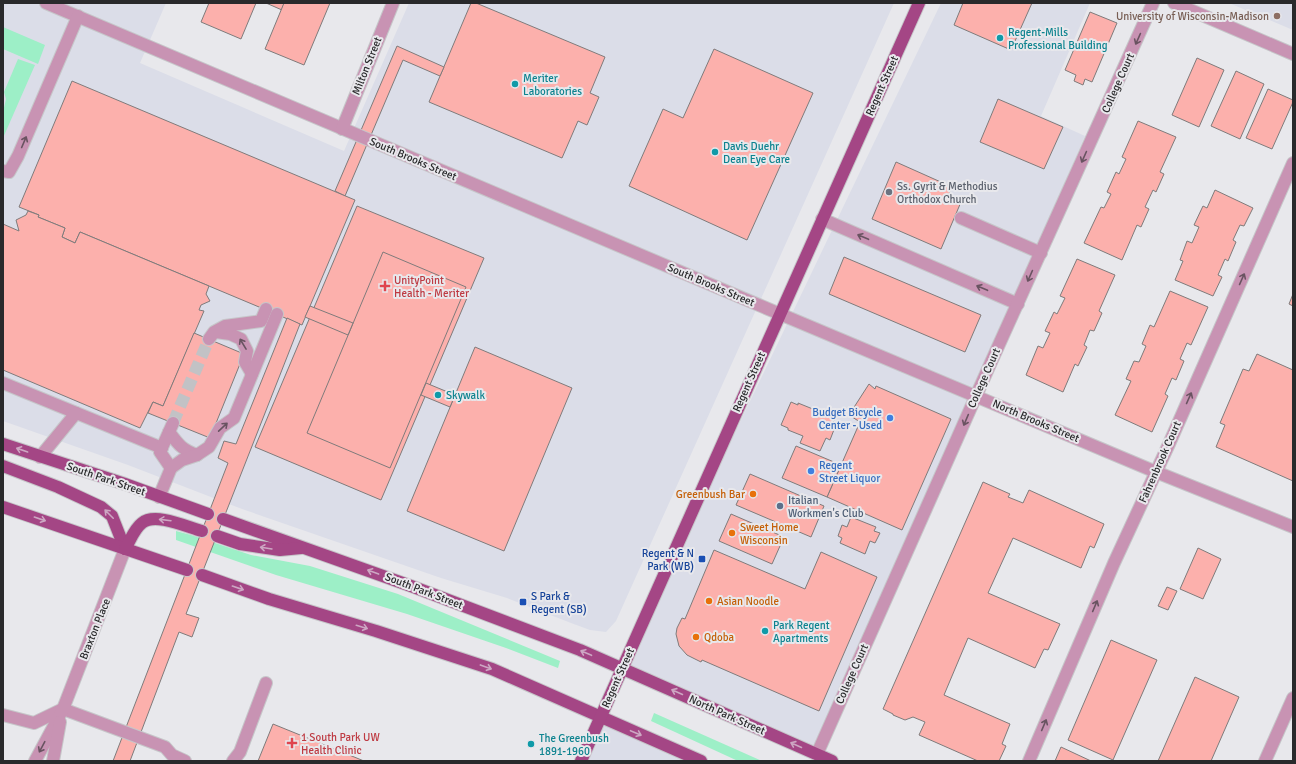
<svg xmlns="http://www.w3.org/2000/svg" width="1296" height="764" viewBox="0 0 1296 764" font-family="Signika,sans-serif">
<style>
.built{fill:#dbdde8}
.green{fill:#9defc7}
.building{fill:#fcb0ac;stroke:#7f7b7b}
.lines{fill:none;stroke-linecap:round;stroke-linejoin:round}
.minor-tunnel{stroke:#c2c2c5;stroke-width:12;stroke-dasharray:12 6;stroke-linecap:butt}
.minor-casing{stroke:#c6c6c9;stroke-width:14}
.major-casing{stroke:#c6c6c9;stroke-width:14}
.minor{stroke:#c893b3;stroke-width:12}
.major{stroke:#a44685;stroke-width:12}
.oneway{stroke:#695361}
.oneway2{stroke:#cda7c3}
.education-dot{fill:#8d6e63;stroke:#e8e8ec;stroke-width:1.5}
.culture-dot{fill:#0f9aa8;stroke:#e8e8ec;stroke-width:1.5}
.worship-dot{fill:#6b7280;stroke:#e8e8ec;stroke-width:1.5}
.health-dot{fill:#e0444e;stroke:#e8e8ec;stroke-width:1.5}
.shop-dot{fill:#3f7fe0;stroke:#e8e8ec;stroke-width:1.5}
.food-dot{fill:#e8710a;stroke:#e8e8ec;stroke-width:1.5}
.service-dot{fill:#5c6f8a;stroke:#e8e8ec;stroke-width:1.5}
.transit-dot{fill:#1a4fb4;stroke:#e8e8ec;stroke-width:1.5}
.labels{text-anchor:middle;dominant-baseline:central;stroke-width:4;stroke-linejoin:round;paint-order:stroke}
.education-label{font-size:11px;fill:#785e54;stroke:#e8e8ec;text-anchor:end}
.culture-label{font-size:11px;fill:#0d838f;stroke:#e8e8ec;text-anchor:start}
.street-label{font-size:11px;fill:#29292b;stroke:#e8e8ec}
.worship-label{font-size:11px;fill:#5b616d;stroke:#e8e8ec;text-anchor:start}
.health-label{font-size:11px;fill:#be3a42;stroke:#e8e8ec;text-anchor:start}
.shop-label{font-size:11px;fill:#366cbe;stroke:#e8e8ec;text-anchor:end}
.food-label{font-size:11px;fill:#c56008;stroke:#e8e8ec;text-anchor:start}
.service-label{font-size:11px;fill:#4e5e75;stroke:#e8e8ec;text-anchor:start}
.transit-label{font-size:11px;fill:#164399;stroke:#e8e8ec;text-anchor:end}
</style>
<rect width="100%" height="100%" fill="#e8e8ec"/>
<g class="built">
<polygon points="3,3 166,3 140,63 344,151 409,3 894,3 616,621 606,632 590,630 571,623 507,598 441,578 242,509 128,465 3,421"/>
<polygon points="941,3 1090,3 1041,116 1085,136 817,754 622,668"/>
<polygon points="1229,3 1293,3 1293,30"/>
<polygon points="600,717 703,761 581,761"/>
</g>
<g class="green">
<polygon points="3,27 45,45 38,64 3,49"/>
<polygon points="18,59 35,65 3,138 3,112 6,99 4,92"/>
<polygon points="176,531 191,535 251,555 310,566 398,594 560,661 558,668 506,648 407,614 276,575 176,540"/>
<polygon points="654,713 762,761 738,761 651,721"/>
</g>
<g class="building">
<polygon points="209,3 256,3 241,39 201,22"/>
<polygon points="266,3 284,3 282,10"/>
<polygon points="284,3 330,3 304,65 265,49"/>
<polygon points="471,3 476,3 605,57 590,93 599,97 587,125 578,121 562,158 429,102"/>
<polygon points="963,3 1032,3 1011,50 954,25"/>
<polygon points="1090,12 1117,23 1092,82 1085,79 1083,85 1074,81 1076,75 1065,70"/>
<polygon points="397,46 444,67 440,76 403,60 345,196 335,191"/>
<polygon points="714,49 813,93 747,240 629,186 663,109 683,118"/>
<polygon points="1197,58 1224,70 1199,127 1172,115"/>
<polygon points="1236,71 1264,84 1240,139 1211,126"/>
<polygon points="72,81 355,200 302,325 80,232 75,243 62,237 65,228 38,217 39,215 19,207"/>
<polygon points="1268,89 1293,100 1293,102 1272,149 1246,138"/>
<polygon points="998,99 1063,127 1044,169 980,142"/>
<polygon points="1138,121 1176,137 1160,172 1164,174 1156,192 1153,190 1145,207 1149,209 1141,227 1137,225 1122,260 1084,243 1101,207 1104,208 1111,194 1107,192 1116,172 1119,174 1126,159 1122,157"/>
<polygon points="896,162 952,187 948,196 961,202 941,249 872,219"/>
<polygon points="1215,190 1253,208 1244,226 1240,225 1233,240 1236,242 1228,261 1225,259 1218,275 1222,277 1213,296 1175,280 1183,261 1180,260 1187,241 1192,243 1199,227 1194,225 1203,206 1207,208"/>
<polygon points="357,206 484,258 381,500 255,447"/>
<polygon points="28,211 39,215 38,217 65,228 62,237 75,243 80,232 209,286 206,294 210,301 201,305 199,310 204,311 163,406 153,402 140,428 3,370 3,224 19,231 16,220 26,215"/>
<polygon points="383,252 466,287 390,468 307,433"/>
<polygon points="844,257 981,315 965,352 829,294"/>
<polygon points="1077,259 1115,275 1099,311 1102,313 1094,331 1090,330 1084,345 1087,347 1078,366 1075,364 1063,392 1026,375 1038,346 1043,348 1050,333 1045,331 1054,312 1057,314 1065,298 1060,296"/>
<polygon points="1170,291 1208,307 1191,345 1187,343 1180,359 1184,361 1176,380 1172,378 1165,394 1168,396 1152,432 1115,415 1131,381 1126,379 1134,361 1139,362 1146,346 1142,344 1150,325 1154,327"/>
<polygon points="1293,294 1293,306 1289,304"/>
<polygon points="310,306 353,323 348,335 305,317"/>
<polygon points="287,318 300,324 186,614 199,618 192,637 179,632 130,761 113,761 228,463 218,458 224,441 236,444"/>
<polygon points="194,333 244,354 210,438 148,413 153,402 163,406"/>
<polygon points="475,347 572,388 504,551 407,511"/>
<polygon points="1257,354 1293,370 1293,481 1216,447 1225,425 1220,423 1243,369 1249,371"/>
<polygon points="426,383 455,395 450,407 421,395"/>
<polygon points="869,384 875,389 876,386 951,419 902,530 827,497 860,422 849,415"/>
<polygon points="791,402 798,405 798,403 835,418 832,425 835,427 830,440 826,438 820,451 800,443 803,436 788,430 788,428 781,425"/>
<polygon points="796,446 841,465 827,497 782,478"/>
<polygon points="750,474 824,506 811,537 736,505"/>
<polygon points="983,482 1010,494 1008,497 1023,503 1029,490 1104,524 1094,548 1090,546 1081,568 1013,538 988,593 1060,624 1048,650 1044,649 1035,668 968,638 944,695 1010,724 1002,744 1006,746 999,761 978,761 919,735 925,722 913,717 905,720 893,715 893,714 883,709"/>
<polygon points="731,514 784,537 772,564 719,541"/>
<polygon points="851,517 876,527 874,531 880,533 875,543 870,541 865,554 840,543 842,538 838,536 842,525 847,527"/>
<polygon points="1198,548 1221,559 1203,599 1180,589"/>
<polygon points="714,550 805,589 821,552 877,577 819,711 702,660 701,662 687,655 679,646 676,634 677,628 682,618 685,619"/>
<polygon points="1167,587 1177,591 1168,610 1158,606"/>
<polygon points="1111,640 1157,660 1113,760 1068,740"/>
<polygon points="1195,677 1239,697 1211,761 1158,761"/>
<polygon points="273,724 364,761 258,761"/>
<polygon points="1061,747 1091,761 1055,761"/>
</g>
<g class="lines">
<polyline class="minor-tunnel" points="173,423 209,339"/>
<g class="minor-casing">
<g id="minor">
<polyline points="46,3 780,314 1156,472 1293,527"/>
<polyline points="1174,3 1293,54"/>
<polyline points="342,129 393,3"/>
<polyline points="3,171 9,172 18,156 78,16"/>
<polyline points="961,218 1041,253"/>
<polyline points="822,219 1018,304"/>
<polyline points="216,332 230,334 241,339 247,351 245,362 252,374"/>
<polyline points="209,339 214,332 225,326 261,321 266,309"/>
<polyline points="3,383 162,448"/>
<path d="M169 432C178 444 182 450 197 455"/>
<polyline points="40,457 76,413"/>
<polyline points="171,468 160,452 173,423"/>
<polyline points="159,497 171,468 182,460 197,455 209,447 220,428 234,418 277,314"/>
<polyline points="3,715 34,723 63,709 165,747 172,755 185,761"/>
<polyline points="817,754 992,360 1153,3"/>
<polyline points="35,761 63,709 125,549"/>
<polyline points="53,761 60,722"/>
<polyline points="233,761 240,752 266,683"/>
<polyline points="1029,761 1114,563 1169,444 1293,163"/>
<polyline points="1265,761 1293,698"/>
</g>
</g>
<g class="major-casing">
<g id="major">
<polyline points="3,444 125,484 208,514"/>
<polyline points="3,466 58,487 101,507 112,516 125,549"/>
<polyline points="3,507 187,570"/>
<polyline points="223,519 411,586 580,650 832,761"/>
<polyline points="217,536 240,544 280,550 301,548"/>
<path d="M125 549C130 541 134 529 142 523 155 512 187 527 202 531"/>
<polyline points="202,575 269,599 376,631 492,669 701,761"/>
<polyline points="581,761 919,3"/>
</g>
</g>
<use href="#minor" class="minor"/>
<use href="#major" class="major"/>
</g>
<defs><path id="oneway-shaft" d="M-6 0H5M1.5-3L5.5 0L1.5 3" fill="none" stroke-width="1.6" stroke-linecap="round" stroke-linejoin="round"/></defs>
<g class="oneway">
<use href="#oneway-shaft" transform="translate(1138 39) rotate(114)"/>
<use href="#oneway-shaft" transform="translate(24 142) rotate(-67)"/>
<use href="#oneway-shaft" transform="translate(1084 157) rotate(114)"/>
<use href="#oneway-shaft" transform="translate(863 237) rotate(-157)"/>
<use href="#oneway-shaft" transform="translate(1030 276) rotate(114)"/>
<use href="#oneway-shaft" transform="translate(1242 279) rotate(-66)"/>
<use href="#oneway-shaft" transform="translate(982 288) rotate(-157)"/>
<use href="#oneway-shaft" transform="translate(243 344) rotate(-121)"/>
<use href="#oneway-shaft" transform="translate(1189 398) rotate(-66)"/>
<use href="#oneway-shaft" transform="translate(966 420) rotate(113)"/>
<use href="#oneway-shaft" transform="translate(223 427) rotate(-43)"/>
<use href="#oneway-shaft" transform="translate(1095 606) rotate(-67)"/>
<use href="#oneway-shaft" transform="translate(1044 725) rotate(-67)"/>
<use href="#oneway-shaft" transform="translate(42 747) rotate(118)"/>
</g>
<g class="oneway2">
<use href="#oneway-shaft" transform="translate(22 450) rotate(-161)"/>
<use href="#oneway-shaft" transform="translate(109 514) rotate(-135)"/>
<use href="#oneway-shaft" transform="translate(40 519) rotate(19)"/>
<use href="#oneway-shaft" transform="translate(165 520) rotate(-173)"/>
<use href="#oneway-shaft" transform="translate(266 548) rotate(-171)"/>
<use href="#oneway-shaft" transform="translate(373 572) rotate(-160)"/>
<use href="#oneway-shaft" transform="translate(238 588) rotate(19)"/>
<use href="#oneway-shaft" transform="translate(362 627) rotate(17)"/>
<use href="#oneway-shaft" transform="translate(586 653) rotate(-157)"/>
<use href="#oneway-shaft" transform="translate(486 667) rotate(20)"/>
<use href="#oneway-shaft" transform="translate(677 692) rotate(-156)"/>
<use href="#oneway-shaft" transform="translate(636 733) rotate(23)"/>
<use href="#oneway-shaft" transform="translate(796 745) rotate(-156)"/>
</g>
<circle class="education-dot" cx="1277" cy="16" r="4"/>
<g class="culture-dot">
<circle cx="1000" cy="38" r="4"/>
<circle cx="515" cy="84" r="4"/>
<circle cx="715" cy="152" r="4"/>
<circle cx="438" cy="395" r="4"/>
<circle cx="765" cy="631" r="4"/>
<circle cx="531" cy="744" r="4"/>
</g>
<circle class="worship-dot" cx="889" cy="192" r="4"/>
<g class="health-dot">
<path d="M383 280h4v4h4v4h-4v4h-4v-4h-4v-4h4z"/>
<path d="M290 737h4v4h4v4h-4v4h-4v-4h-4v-4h4z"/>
</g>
<g class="shop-dot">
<circle cx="890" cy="418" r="4"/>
<circle cx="811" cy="471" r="4"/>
</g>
<g class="food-dot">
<circle cx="753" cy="494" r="4"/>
<circle cx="732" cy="533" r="4"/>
<circle cx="709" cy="601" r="4"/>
<circle cx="696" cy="637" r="4"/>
</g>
<circle class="service-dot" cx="780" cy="506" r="4"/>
<g class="transit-dot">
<rect x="698" y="555" width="8" height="8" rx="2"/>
<rect x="519" y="598" width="8" height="8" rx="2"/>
</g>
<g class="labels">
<g class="education-label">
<text x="1269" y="16">University of Wisconsin-Madison</text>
</g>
<g class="culture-label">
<text x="1008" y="32">Regent-Mills<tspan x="1008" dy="13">Professional Building</tspan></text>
<text x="523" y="78">Meriter<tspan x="523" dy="13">Laboratories</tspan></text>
<text x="723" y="146">Davis Duehr<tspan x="723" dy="13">Dean Eye Care</tspan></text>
<text x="446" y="395">Skywalk</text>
<text x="773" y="625">Park Regent<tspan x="773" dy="13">Apartments</tspan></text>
<text x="539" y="738">The Greenbush<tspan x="539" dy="13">1891-1960</tspan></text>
</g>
<g class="street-label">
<text transform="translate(367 66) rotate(-68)">Milton Street</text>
<text transform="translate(1118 83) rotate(-66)">College Court</text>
<text transform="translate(882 86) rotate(-66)">Regent Street</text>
<text transform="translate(413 159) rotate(23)">South Brooks Street</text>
<text transform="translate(711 285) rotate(23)">South Brooks Street</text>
<text transform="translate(984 378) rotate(-66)">College Court</text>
<text transform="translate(749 382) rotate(-66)">Regent Street</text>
<text transform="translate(1036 421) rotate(23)">North Brooks Street</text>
<text transform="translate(1160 462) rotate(-66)">Fahrenbrook Court</text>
<text transform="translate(106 479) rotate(19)">South Park Street</text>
<text transform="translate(424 591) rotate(21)">South Park Street</text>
<text transform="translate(95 629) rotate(-68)">Braxton Place</text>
<text transform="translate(852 674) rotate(-66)">College Court</text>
<text transform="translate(618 678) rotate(-66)">Regent Street</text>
<text transform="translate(727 715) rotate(24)">North Park Street</text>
</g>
<g class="worship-label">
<text x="897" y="186">Ss. Gyrit &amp; Methodius<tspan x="897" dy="13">Orthodox Church</tspan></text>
</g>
<g class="health-label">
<text x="394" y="280">UnityPoint<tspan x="394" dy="13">Health - Meriter</tspan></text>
<text x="301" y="737">1 South Park UW<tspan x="301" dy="13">Health Clinic</tspan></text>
</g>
<g class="shop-label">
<text x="882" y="412">Budget Bicycle<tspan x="882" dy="13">Center - Used</tspan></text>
<text x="819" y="465" text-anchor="start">Regent<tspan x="819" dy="13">Street Liquor</tspan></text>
</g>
<g class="food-label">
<text x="745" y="494" text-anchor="end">Greenbush Bar</text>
<text x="740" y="527">Sweet Home<tspan x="740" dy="13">Wisconsin</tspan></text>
<text x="717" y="601">Asian Noodle</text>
<text x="704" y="637">Qdoba</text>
</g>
<g class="service-label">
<text x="788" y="500">Italian<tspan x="788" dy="13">Workmen's Club</tspan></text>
</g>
<g class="transit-label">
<text x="694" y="553">Regent &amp; N<tspan x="694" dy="13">Park (WB)</tspan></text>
<text x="531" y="596" text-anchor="start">S Park &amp;<tspan x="531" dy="13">Regent (SB)</tspan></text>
</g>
</g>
<rect width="1296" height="764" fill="none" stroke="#29292b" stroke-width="8"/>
</svg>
